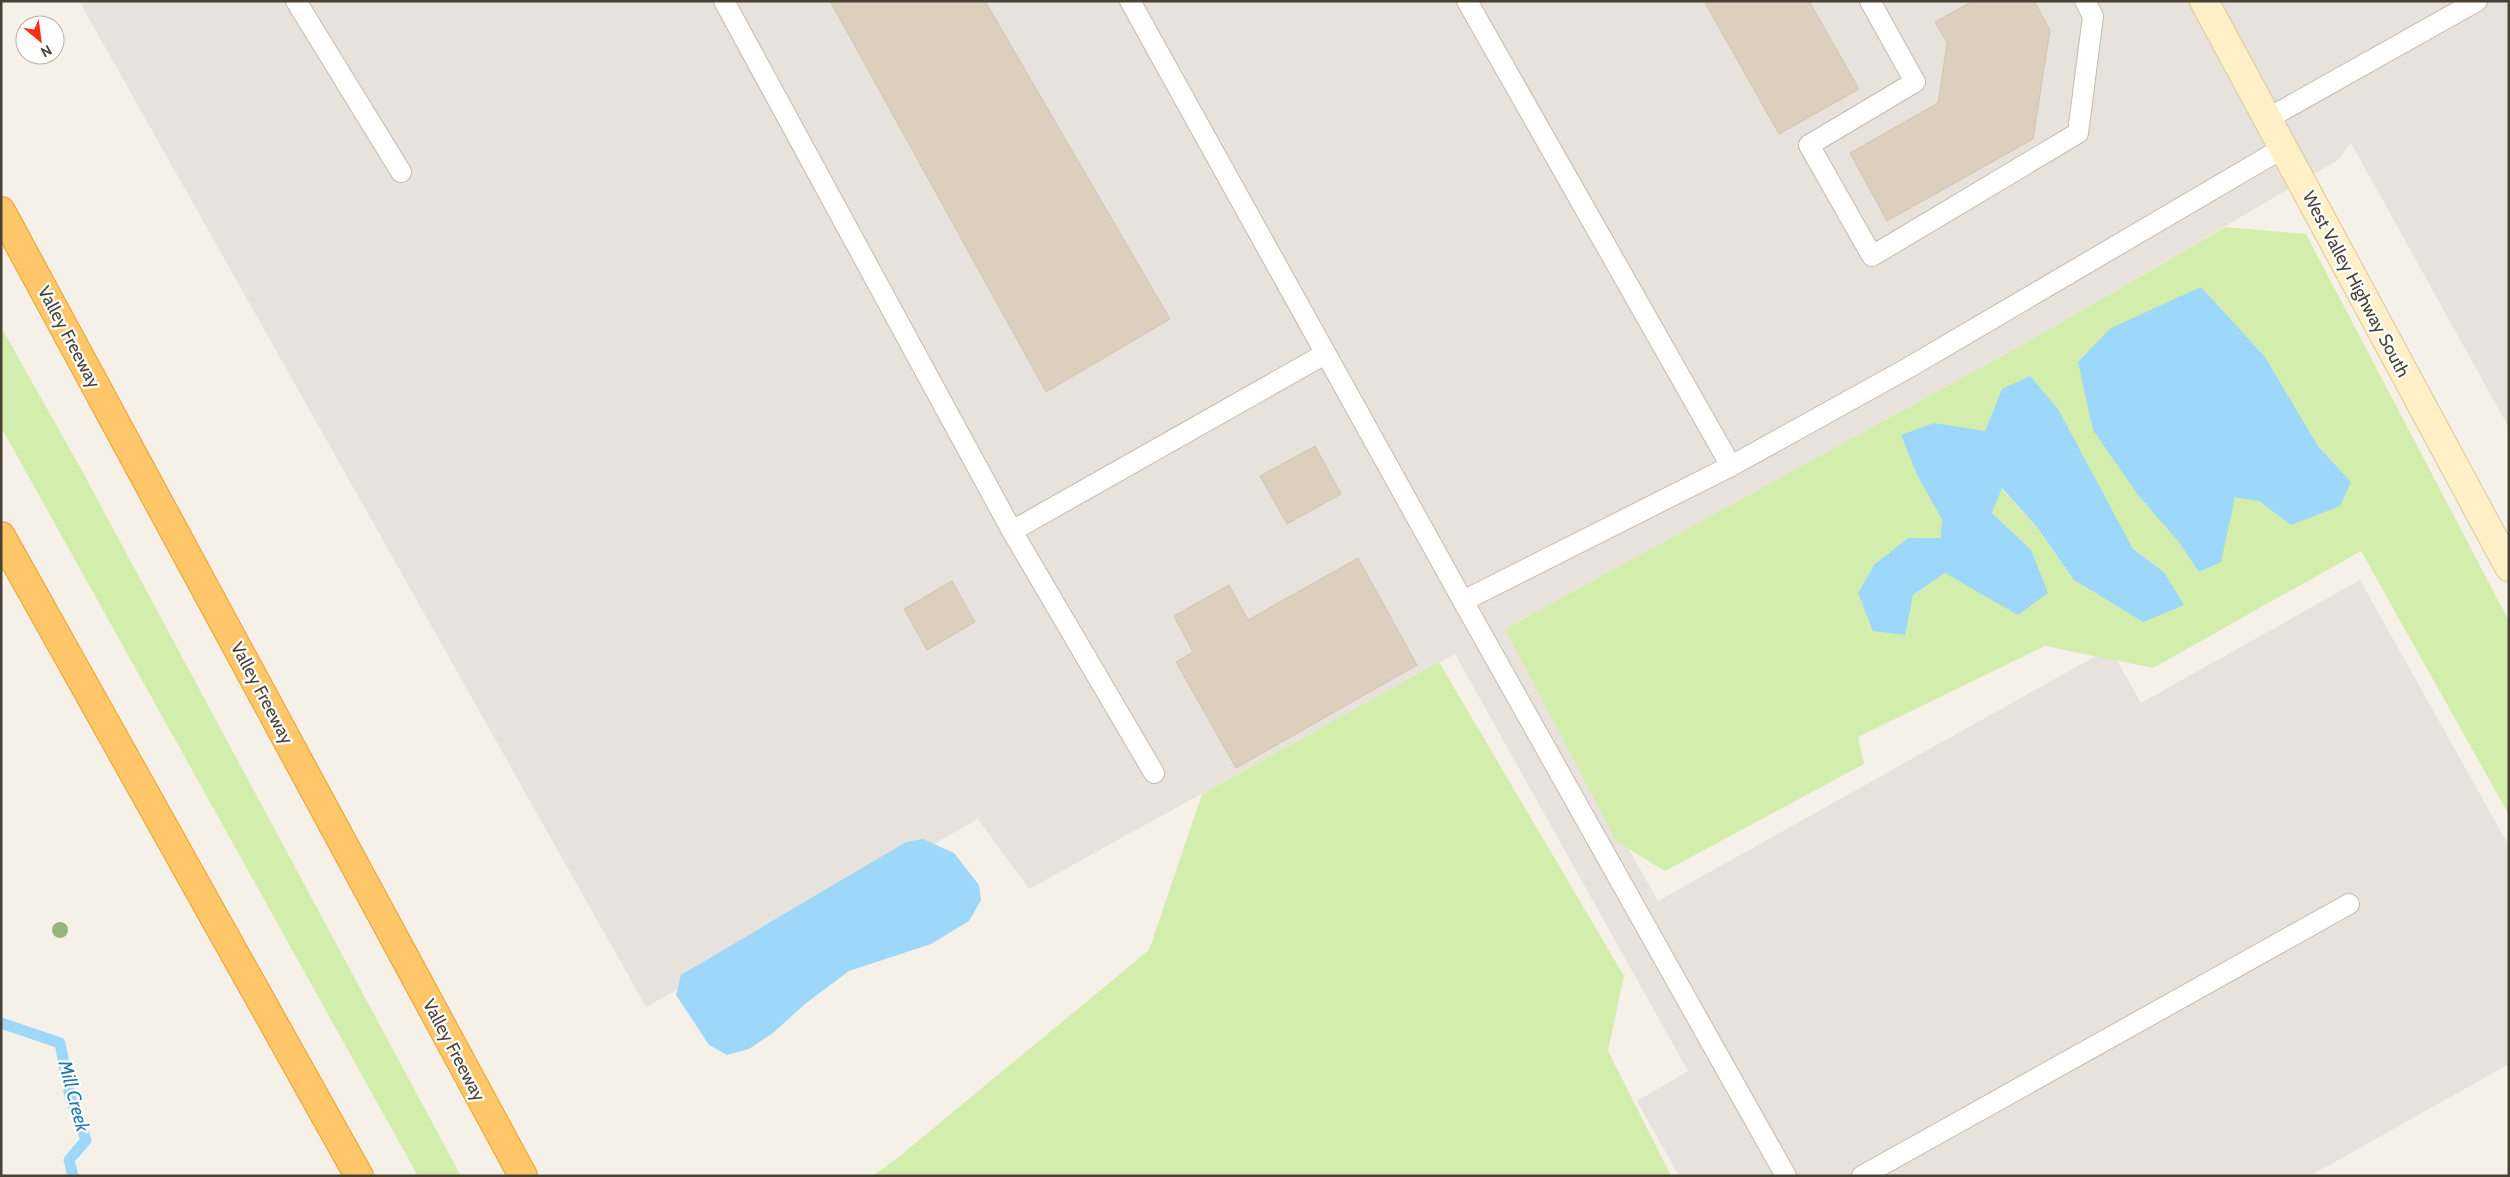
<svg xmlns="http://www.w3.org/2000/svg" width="2510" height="1177" viewBox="0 0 2510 1177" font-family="Cabin,sans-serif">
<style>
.industrial{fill:#e8e2dc}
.green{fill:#d3eeac;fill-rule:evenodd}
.water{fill:#9dd7f9}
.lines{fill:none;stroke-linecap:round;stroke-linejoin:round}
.stream{stroke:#9dd7f9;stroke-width:11}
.building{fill:#dccfbe;stroke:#d4c4ae}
.lane-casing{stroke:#c5bbac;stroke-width:22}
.secondary-casing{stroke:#dec794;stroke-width:30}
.highway-casing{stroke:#ef9e28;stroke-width:30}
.lane{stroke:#fff;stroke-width:20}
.secondary{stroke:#fff0c8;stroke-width:28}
.highway{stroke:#ffc769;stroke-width:28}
.tree{fill:#97b47b}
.labels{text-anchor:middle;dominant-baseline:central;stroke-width:4.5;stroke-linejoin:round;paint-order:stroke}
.street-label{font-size:18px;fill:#4a4135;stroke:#fff}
.water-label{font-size:19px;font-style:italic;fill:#1f79b1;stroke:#fff}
</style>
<rect width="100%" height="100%" fill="#f6f1e8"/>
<polygon class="industrial" points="79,1 2509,1 2509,428 2351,143 2338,160 2038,336 1505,629 1658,901 2110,648 2141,703 2360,580 2509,846 2509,1064 2310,1176 1679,1176 1637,1101 1688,1071 1455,654 1029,889 978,819 646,1007"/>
<g class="green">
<path d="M2225 227 2306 234 2509 621V815L2361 551 2153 668 2045 646 1858 737 1864 764 1665 871 1617 842 1505 629 2038 336ZM2265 357 2318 446 2351 482 2291 524 2259 501 2235 496 2221 561 2199 572 2178 541ZM2002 389 2111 510 2133 549 2164 572 2143 622 2074 580 2037 527 2001 488 1992 513 2031 550 1945 573 1913 595 1905 634 1875 564 1941 538 1943 519 1917 475 1966 429 1985 431Z"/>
<polygon points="1,327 80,467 461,1176 418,1176 1,427"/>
<polygon points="1439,662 1624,976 1608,1051 1671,1176 872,1176 895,1160 1149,950 1202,794"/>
</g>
<g class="water">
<polygon points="2201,287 2265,357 2318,446 2351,482 2340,506 2291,525 2259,501 2235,497 2221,562 2199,572 2178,541 2138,495 2093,430 2078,362 2111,328"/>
<polygon points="2030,376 2058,409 2133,549 2164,572 2184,605 2143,622 2074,580 2037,527 2002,488 1992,513 2031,550 2048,593 2018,615 1945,573 1913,595 1905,635 1873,631 1858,593 1875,564 1908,538 1941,538 1942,519 1917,475 1901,435 1934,423 1985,431 2002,389"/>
<polygon points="923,839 954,853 979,885 981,900 969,921 931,944 849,971 805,1004 773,1033 749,1049 727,1055 709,1045 676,995 681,975 906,842"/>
</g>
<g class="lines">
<polyline class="stream" points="1,1023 60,1043 70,1096 86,1140 69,1160 73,1176"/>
</g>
<g class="building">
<polygon points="830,1 985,1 1170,319 1046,392"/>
<polygon points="1704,1 1809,1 1859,89 1779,134"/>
<polygon points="1973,1 2034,1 2050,30 2033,139 1887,221 1850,153 1938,103 1947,43 1935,22"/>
<polygon points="1315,446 1341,494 1287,524 1260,476"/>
<polygon points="1358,558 1417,665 1236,768 1176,662 1193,652 1174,616 1229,585 1248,620"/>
<polygon points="952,581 975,622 927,650 904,609"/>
</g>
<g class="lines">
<g class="lane-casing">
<g id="lane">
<polyline points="296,1 401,172"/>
<polyline points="724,1 1012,531"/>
<polyline points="1130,1 1463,601 1731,466 1908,368 2283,148"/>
<polyline points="1467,1 1731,466"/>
<polyline points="1870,1 1915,82 1809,145 1872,256 2078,133 2093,16 2085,1"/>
<polyline points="2267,119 2477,1"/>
<polyline points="1463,601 1786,1176"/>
<polyline points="1154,773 1012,531 1325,354"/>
<polyline points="1862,1176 2349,904"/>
</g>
</g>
<g class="secondary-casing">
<polyline id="secondary" points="2204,1 2509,567"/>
</g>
<g class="highway-casing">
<g id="highway">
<polyline points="1,211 523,1176"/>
<polyline points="1,536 359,1176"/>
</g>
</g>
<use href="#lane" class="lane"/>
<use href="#secondary" class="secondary"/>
<use href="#highway" class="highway"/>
</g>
<circle class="tree" cx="60" cy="930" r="8"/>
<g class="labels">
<g class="street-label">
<text transform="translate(2356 284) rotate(62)">West Valley Highway South</text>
<text transform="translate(69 337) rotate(62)">Valley Freeway</text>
<text transform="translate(262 693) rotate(62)">Valley Freeway</text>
<text transform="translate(454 1050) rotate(62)">Valley Freeway</text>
</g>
<g class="water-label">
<text transform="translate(74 1096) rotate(75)">Mill Creek</text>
</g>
</g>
<rect width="2510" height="1177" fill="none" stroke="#4a4135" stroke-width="5"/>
<g transform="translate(40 40) rotate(151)"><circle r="24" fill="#ffffff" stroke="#b7b3ae"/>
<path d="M0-4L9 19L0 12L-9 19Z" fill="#ff2f15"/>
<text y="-8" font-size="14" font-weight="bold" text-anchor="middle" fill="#4a4135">N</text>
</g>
</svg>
